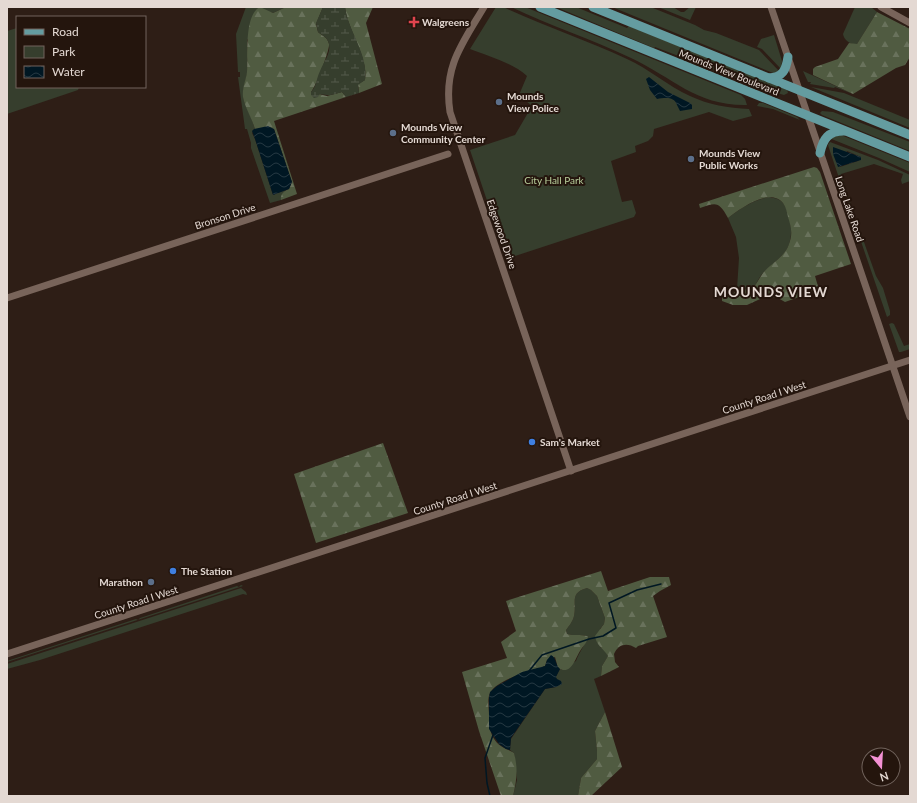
<svg xmlns="http://www.w3.org/2000/svg" width="917" height="803" viewBox="0 0 917 803" font-family="Lato,sans-serif">
<style>
.green{fill:#363e2d;fill-rule:evenodd}
.forest{fill:url(#forest-firs)}
.wetland{fill:url(#wetland-marsh)}
.water{fill:url(#water-waves)}
.lines{fill:none;stroke-linecap:round;stroke-linejoin:round}
.stream{stroke:#001723;stroke-width:1.5}
.minor{stroke:#78645a;stroke-width:7}
.major{stroke:#649ca0;stroke-width:9}
.health-dot{fill:#e0444e;stroke:#24150d;stroke-width:1.5}
.service-dot{fill:#5c6f8a;stroke:#24150d;stroke-width:1.5}
.shop-dot{fill:#3f7fe0;stroke:#24150d;stroke-width:1.5}
.labels{text-anchor:middle;dominant-baseline:central;stroke-width:4;stroke-linejoin:round;paint-order:stroke}
.poi-label{font-size:10px;font-weight:bold;fill:#e4d9d3;stroke:#24150d;text-anchor:start}
.street-label{font-size:10px;fill:#e4d9d3;stroke:#24150d}
.park-label{font-size:10px;fill:#b9cf9c;stroke:#24150d}
.district-label{font-size:14px;font-weight:bold;letter-spacing:1px;fill:#e4d9d3;stroke:#24150d}
</style>
<defs>
<pattern id="forest-firs" width="22" height="20" patternUnits="userSpaceOnUse"><rect width="22" height="20" fill="#505b41"/><path d="M5 1l3.5 6h-7zM16 11l3.5 6h-7z" fill="#69725c"/></pattern>
<pattern id="wetland-marsh" width="20" height="14" patternUnits="userSpaceOnUse"><rect width="20" height="14" fill="#363e2d"/><path d="M1 5h8M5 5V1M11 12h8M15 12V8" fill="none" stroke="#53594b"/></pattern>
<pattern id="water-waves" width="16" height="10" patternUnits="userSpaceOnUse"><rect width="16" height="10" fill="#001723"/><path d="M0 5q4-4 8 0t8 0" fill="none" stroke="#253842"/></pattern>
</defs>
<rect width="100%" height="100%" fill="#2e1e16"/>
<g class="green">
<polygon points="246,7 286,7 273,13 270,12 247,40 247,74 243,92 244,101 251,117 255,129 252,133 255,139 273,195 285,190 281,198 281,200 270,203 251,148 251,143 247,129 245,129 238,77 240,77 240,72 238,72 236,34"/>
<path d="M496 7H503C544 26 586 40 627 59 649 69 668 86 690 96 709 105 728 108 749 109L752 116 733 121 709 112 654 129 653 136 648 141 635 146 636 152 611 161 622 202 632 200 636 213 634 217 509 258 506 257 470 150 515 135 532 106 519 95 527 76C513 63 488 56 470 49Z"/>
<path d="M511 7H525L741 95 745 99 747 105C696 106 674 78 631 58 592 39 550 26 511 7Z"/>
<polygon points="556,7 576,7 627,28 629,26 787,90 788,93 784,95 770,91 655,47 654,48"/>
<polygon points="612,7 650,7 653,8 695,25 704,30 716,33 759,50 779,71 773,73 768,71"/>
<polygon points="658,7 673,7 681,12 684,12 690,7 696,7 690,20"/>
<path d="M855 7H871L877 12 857 44C850 45 844 40 843 34Z"/>
<polygon points="17,28 17,87 79,87 78,90 7,114 7,31"/>
<polygon points="774,35 782,61 781,69 762,49 757,47 761,39"/>
<polygon points="803,71 853,94 835,87 834,88 810,84 811,82 808,82"/>
<polygon points="811,87 844,93 910,120 910,128"/>
<polygon points="759,103 763,103 797,117 800,120 773,109 757,106"/>
<polygon points="822,111 833,112 910,142 910,151 822,115 820,113"/>
<polygon points="841,135 910,163 910,172 879,158 829,138"/>
<path d="M830 142 878 160 910 175V181L902 184 901 180 903 174 874 164 841 174 855 217 853 220 828 145ZM847 151 861 157 858 161 840 167Z"/>
<path d="M769 197C773 198 777 198 781 201 791 209 794 235 788 247 783 257 773 263 765 271 753 282 761 290 737 289L739 258 736 237 728 218C741 208 753 200 769 197Z"/>
<polygon points="856,227 859,228 876,276 883,288 890,311 890,315 887,317"/>
<polygon points="892,323 894,324 904,346 910,344 910,349 901,352 899,352 889,324"/>
<polygon points="241,585 243,586 7,662 7,661 136,619 138,620 140,618 237,586 239,587"/>
<polygon points="241,588 246,592 247,595 243,594 40,660 7,669 7,664"/>
<path d="M587 588 591 590 597 596 605 618 604 624 600 629V647L604 649 608 656 602 666 601 676 594 679 605 712 595 731 597 751V759L581 778 578 796H513L517 780 514 753 510 750 511 739 545 689 556 687V676L560 669 562 670 576 661C579 652 587 643 587 636 580 634 574 636 567 634L566 630C569 626 573 621 574 616 577 602 569 593 587 588Z"/>
</g>
<g class="forest">
<path d="M260 7 273 13 286 7H323L316 24 318 32C323 36 328 38 329 44 330 50 315 88 311 92L327 96 342 92 346 97 274 121 297 194 281 200C280 194 285 190 289 189L292 182 274 129H255C252 118 245 108 243 97 242 88 246 80 247 72 248 56 244 15 260 7Z"/>
<path d="M345 7H373L366 23 382 84 359 93 358 84 365 80C369 58 347 29 345 7Z"/>
<polygon points="877,12 910,29 910,57 905,65 896,68 853,94 813,75 813,69 815,67 838,59 849,43 857,44"/>
<path d="M814 167 817 168 820 172 851 264 815 276 819 290 785 302 778 298 767 296 747 305H733L722 301V295L734 293 737 289C757 291 754 285 763 273 771 263 785 257 789 244 793 234 791 226 788 217 787 212 786 207 783 203 769 187 740 209 728 218 719 202 717 202 700 208L699 204Z"/>
<polygon points="383,443 408,513 316,543 294,474"/>
<path d="M601 571 608 591 650 577H669L671 585 660 591 653 596 667 637 638 646 636 648C627 642 618 644 614 654L615 662 619 667 601 676 602 666 608 656C603 648 596 645 595 636L604 624 605 618 597 596 591 590 587 588C569 593 577 602 574 616 573 621 569 626 566 630L567 634C574 636 580 634 587 636L588 637C587 643 583 646 580 651 575 659 571 676 558 668L555 657 547 660 545 666C531 671 497 679 490 693 487 699 489 708 489 715 489 729 491 742 506 749 508 750 511 751 514 753 518 768 517 780 513 796H501L479 731 462 672 507 658 501 642 516 631 506 601Z"/>
<polygon points="605,712 622,767 591,796 578,796 581,778 597,759 597,751 595,731"/>
</g>
<path class="wetland" d="M323 7H345C348 31 369 55 365 80L358 85 359 93 346 97 342 92C332 95 331 96 320 94L318 97 314 98 311 95V92C317 86 316 79 320 71 323 63 331 54 329 44 328 38 323 36 318 32L316 23Z"/>
<g class="water">
<path d="M649 77 668 92 690 103 692 105V109L680 111C679 109 678 107 677 105 674 96 665 98 657 99L650 90 646 79Z"/>
<polygon points="268,126 274,129 292,182 289,189 273,195 255,139 252,131 254,129"/>
<polygon points="833,147 861,157 861,160 838,167 833,154"/>
<path d="M551 655C557 658 555 665 560 669L556 677 557 679 561 681 562 684 556 687 545 689 511 738 510 750 506 749 499 744 489 729V698L490 692 497 686 522 672 545 666 547 660Z"/>
</g>
<g class="lines">
<g class="stream">
<polyline points="529,671 542,655 589,639 603,636 616,628 609,603 637,590 661,584"/>
<polyline points="490,796 487,783 485,758 493,735"/>
</g>
<g class="minor">
<path d="M484 7C462 44 443 67 450 112L571 471"/>
<polyline points="771,7 910,417"/>
<polyline points="881,7 910,23"/>
<polyline points="7,298 448,154"/>
<polyline points="7,654 910,360"/>
</g>
<g class="major">
<polyline points="540,7 910,157"/>
<polyline points="593,7 910,135"/>
<path d="M769 78C783 77 786 70 788 57"/>
<path d="M820 153C823 139 828 131 844 131"/>
</g>
</g>
<path class="health-dot" d="M412 16h4v4h4v4h-4v4h-4v-4h-4v-4h4z"/>
<g class="service-dot">
<circle cx="499" cy="102" r="4"/>
<circle cx="393" cy="133" r="4"/>
<circle cx="691" cy="159" r="4"/>
<circle cx="151" cy="582" r="4"/>
</g>
<g class="shop-dot">
<circle cx="532" cy="442" r="4"/>
<circle cx="173" cy="571" r="4"/>
</g>
<g class="labels">
<g class="poi-label">
<text x="422" y="22">Walgreens</text>
<text x="507" y="96">Mounds<tspan x="507" dy="12">View Police</tspan></text>
<text x="401" y="127">Mounds View<tspan x="401" dy="12">Community Center</tspan></text>
<text x="699" y="153">Mounds View<tspan x="699" dy="12">Public Works</tspan></text>
<text x="540" y="442">Sam's Market</text>
<text x="181" y="571">The Station</text>
<text x="143" y="582" text-anchor="end">Marathon</text>
</g>
<g class="street-label">
<text transform="translate(729 72) rotate(22)">Mounds View Boulevard</text>
<text transform="translate(850 209) rotate(71)">Long Lake Road</text>
<text transform="translate(225 216) rotate(-18)">Bronson Drive</text>
<text transform="translate(502 234) rotate(71)">Edgewood Drive</text>
<text transform="translate(764 397) rotate(-18)">County Road I West</text>
<text transform="translate(455 498) rotate(-18)">County Road I West</text>
<text transform="translate(136 602) rotate(-18)">County Road I West</text>
</g>
<g class="park-label">
<text x="554" y="180">City Hall Park</text>
</g>
<g class="district-label">
<text x="771" y="291">MOUNDS VIEW</text>
</g>
</g>
<rect width="917" height="803" fill="none" stroke="#e4d9d3" stroke-width="16"/>
<rect x="16" y="16" width="130" height="72" fill="#24150d" stroke="#71635c"/>
<rect x="24" y="29" width="20" height="6" fill="#649ca0" stroke="#71635c"/>
<text x="52" y="36" font-size="12" fill="#e4d9d3">Road</text>
<rect x="24" y="46" width="20" height="12" fill="#363e2d" stroke="#71635c"/>
<text x="52" y="56" font-size="12" fill="#e4d9d3">Park</text>
<rect x="24" y="66" width="20" height="12" fill="url(#water-waves)" stroke="#71635c"/>
<text x="52" y="76" font-size="12" fill="#e4d9d3">Water</text>
<g transform="translate(881 767) rotate(162)"><circle r="19" fill="#24150d" stroke="#71635c"/>
<path d="M0-3L7 15L0 10L-7 15Z" fill="#f491d4"/>
<text y="-6" font-size="11" font-weight="bold" text-anchor="middle" fill="#e4d9d3">N</text>
</g>
</svg>
